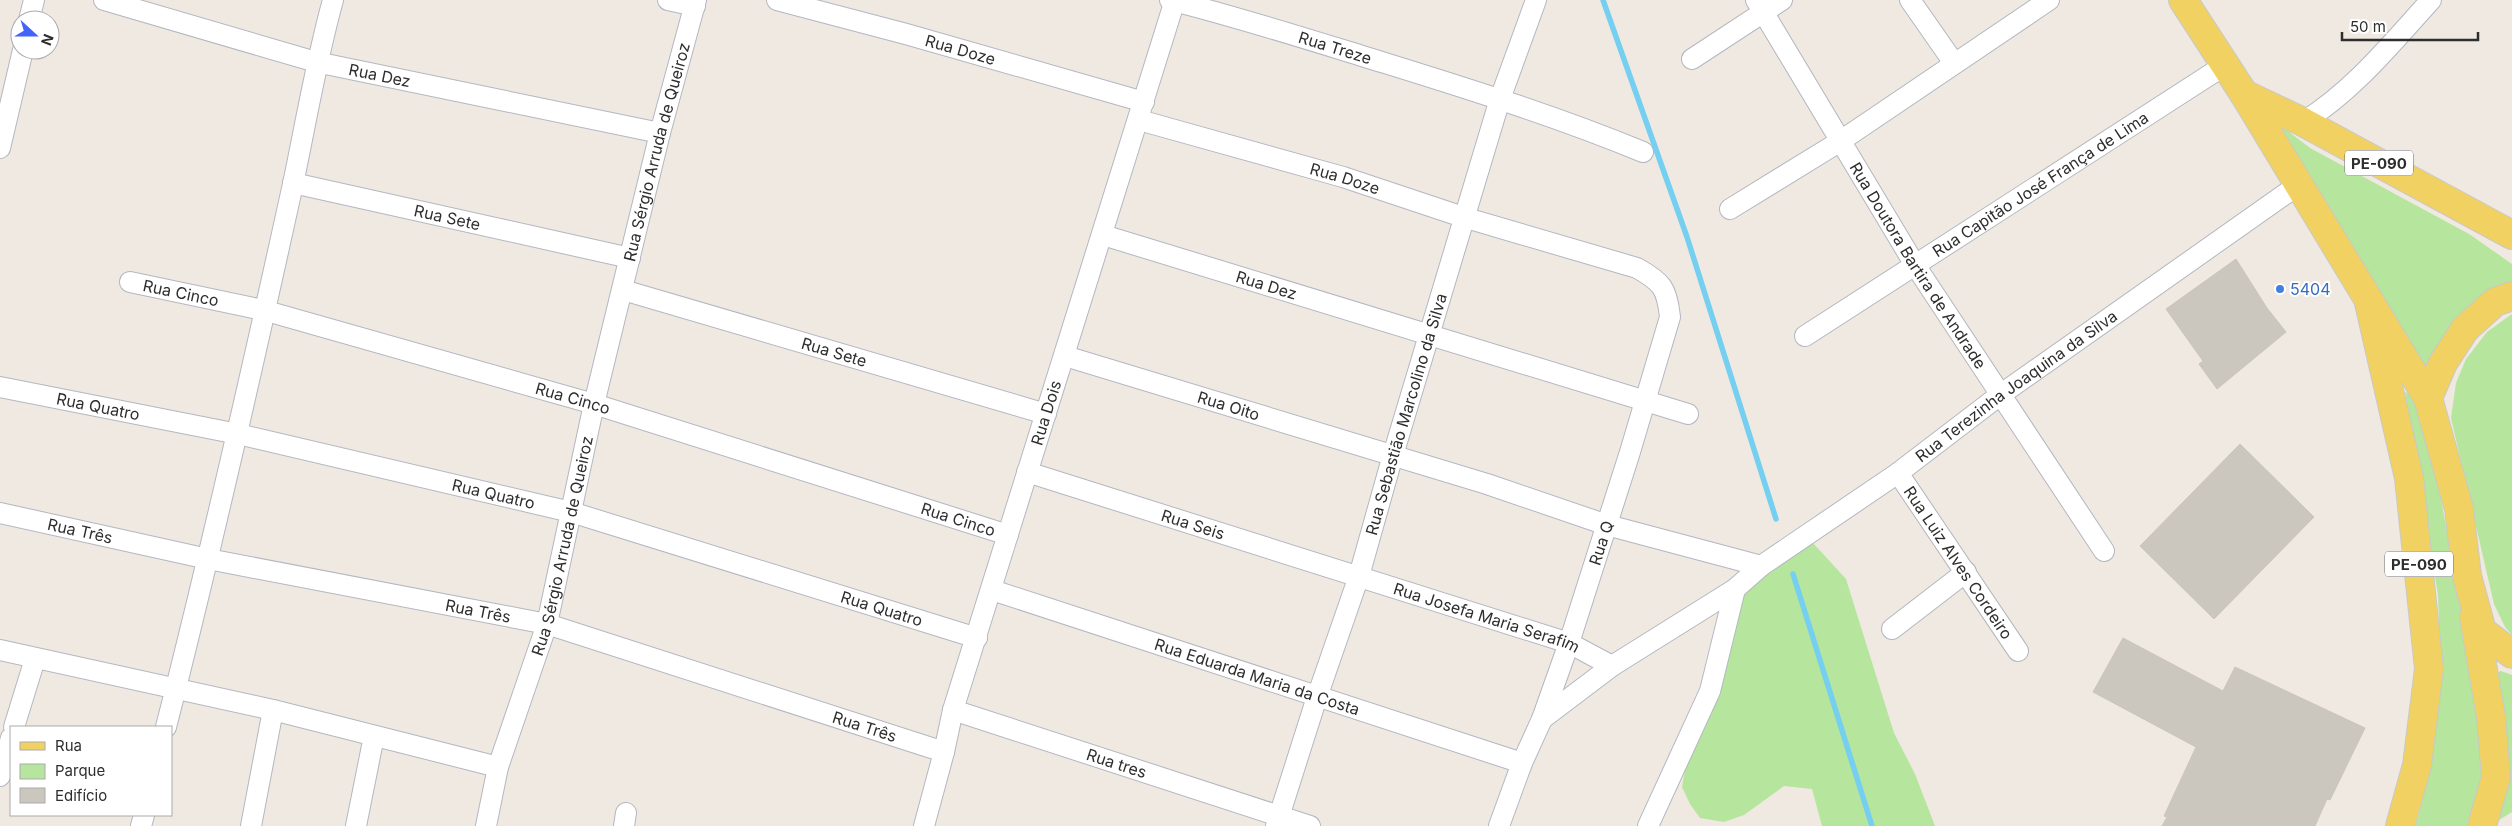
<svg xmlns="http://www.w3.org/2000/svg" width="2512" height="826" viewBox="0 0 2512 826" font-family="Inter,sans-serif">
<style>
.green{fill:#b6e59e}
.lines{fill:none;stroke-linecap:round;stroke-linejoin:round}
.stream{stroke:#75cff0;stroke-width:5.5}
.building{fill:#cbc7bf;stroke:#cbc5ba}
.minor-casing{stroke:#b4b7c1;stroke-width:22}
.primary-casing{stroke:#c9c9c9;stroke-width:30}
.minor{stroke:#fff;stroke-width:20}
.primary{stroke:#f2d163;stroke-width:28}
.shop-dot{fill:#3f7fe0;stroke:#fff;stroke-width:2}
.labels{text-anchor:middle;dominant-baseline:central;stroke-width:4;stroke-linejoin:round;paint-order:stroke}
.shield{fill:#fff;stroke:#6d6d6d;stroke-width:1}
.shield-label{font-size:15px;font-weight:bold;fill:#2e2e2e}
.street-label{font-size:16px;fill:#2e2e2e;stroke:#fff}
.shop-label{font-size:16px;fill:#366cbe;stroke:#fff;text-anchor:start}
</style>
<rect width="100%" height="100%" fill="#efe9e1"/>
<g class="green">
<path d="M2284 128 2310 148 2469 234 2512 264V281C2459 302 2449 330 2426 378L2279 132Z"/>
<polygon points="2512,314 2512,635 2505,627 2494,604 2451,418 2456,383 2466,359 2487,332"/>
<path d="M2405 392 2410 394 2417 405 2436 472 2478 700 2485 762 2481 791 2469 826H2415C2422 808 2424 789 2428 770 2438 712 2441 654 2438 595Z"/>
<polygon points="1813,543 1846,579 1894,733 1915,774 1935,826 1822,826 1812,789 1784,786 1744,815 1724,822 1700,818 1690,804 1682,787 1688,753 1736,610 1750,583 1772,564"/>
<polygon points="2501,671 2512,675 2512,812 2499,820 2495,819 2498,672"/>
</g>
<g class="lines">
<g class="stream">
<polyline points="1603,0 1687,237 1776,519"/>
<polyline points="1793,574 1872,826"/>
</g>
</g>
<g class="building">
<polygon points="2236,259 2267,308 2286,332 2217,389 2199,364 2203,361 2166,309"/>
<polygon points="2240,444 2314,517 2214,619 2140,546"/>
<polygon points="2123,638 2223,691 2235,667 2365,728 2330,800 2327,799 2315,826 2162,826 2167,817 2164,816 2196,747 2093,692"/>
</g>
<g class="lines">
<g class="minor-casing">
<g id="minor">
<path id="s1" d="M104 0 316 62 660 133"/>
<polyline points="668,0 695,6"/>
<path id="s2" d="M777 0 906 34 1144 102"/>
<path id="s3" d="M1170 0C1242 18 1313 41 1385 63 1472 90 1558 117 1643 152"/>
<path id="s4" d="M1756 0 1915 265 2104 551"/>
<polyline points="1910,0 1954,63"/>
<polyline points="29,20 34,0"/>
<polyline points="1692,59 1782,0"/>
<path id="s5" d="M1139 120 1343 177 1463 217 1637 268C1662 282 1667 288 1670 317L1630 452 1569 643 1542 719 1522 763 1499 826"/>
<path d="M2303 122C2353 91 2391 44 2431 0"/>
<polyline points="0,148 23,50"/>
<path id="s6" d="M293 183 630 258"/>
<polyline points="1730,209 1839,142 2049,0"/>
<path id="s7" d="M1103 235 1688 414"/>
<path id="s8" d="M130 282 263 310 594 404 1008 535"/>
<path id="s9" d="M623 290 1046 414"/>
<path id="s10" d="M1805 336 2225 65"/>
<path id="s11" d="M1065 356 1487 484 1607 525 1761 566"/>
<path id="s12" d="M0 387 238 434 571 512 977 638"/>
<path id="s13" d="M1027 472 1569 643 1612 666"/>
<path id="s14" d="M1898 473 2018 651"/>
<path id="s15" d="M0 513 208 559 547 624 944 752"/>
<path id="s16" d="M992 590 1522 763"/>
<polyline points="1892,629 1966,572"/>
<polyline points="0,650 273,710 498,767"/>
<path id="s17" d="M953 710 1310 826"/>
<path id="s18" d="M1542 719 1612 666 1735 589 1761 566 1898 473 2000 395 2298 185"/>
<polyline points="14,727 35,659"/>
<path d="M166 727C212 547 253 366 293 184 306 122 316 61 333 0"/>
<polyline points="0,776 11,738"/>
<polyline points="141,826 144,815"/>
<polyline points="251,826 273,710"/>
<polyline points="356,826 374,736"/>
<path id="s19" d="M486 826 498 767 547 624 594 404 660 133 696 0"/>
<polyline points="624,826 626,813"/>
<path id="s20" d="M924 826 944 752 953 710 1175 0"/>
<path id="s21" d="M1276 826 1317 697 1359 576 1393 455 1500 99 1536 0"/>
<polyline points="1648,826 1710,691 1735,589"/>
</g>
</g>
<g class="primary-casing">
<g id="primary">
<polyline points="2183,0 2244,94 2428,398"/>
<polyline points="2244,94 2303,122 2512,235"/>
<polyline points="2512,296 2495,302 2465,329 2443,363 2428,398 2459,509 2467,576 2482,631 2512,654"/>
<polyline points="2369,303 2409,478 2429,669 2417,765 2400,826"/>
<polyline points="2474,617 2491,717 2496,777 2482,826"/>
</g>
</g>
<use href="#minor" class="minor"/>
<use href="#primary" class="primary"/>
</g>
<circle class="shop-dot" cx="2280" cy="289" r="5"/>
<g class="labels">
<g class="shield">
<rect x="2345" y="150.5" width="68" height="25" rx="4"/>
<rect x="2385" y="551.5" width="68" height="25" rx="4"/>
</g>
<g class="shield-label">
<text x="2379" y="163">PE-090</text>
<text x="2419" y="564">PE-090</text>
</g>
<g class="street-label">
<text stroke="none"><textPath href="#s3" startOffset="172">Rua Treze</textPath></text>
<text stroke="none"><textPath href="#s2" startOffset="190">Rua Doze</textPath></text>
<text stroke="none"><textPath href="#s1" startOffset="286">Rua Dez</textPath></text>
<text stroke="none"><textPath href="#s19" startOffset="696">Rua Sérgio Arruda de Queiroz</textPath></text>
<text stroke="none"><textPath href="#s5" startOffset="214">Rua Doze</textPath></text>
<text stroke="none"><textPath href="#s10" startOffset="280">Rua Capitão José França de Lima</textPath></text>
<text stroke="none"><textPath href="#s6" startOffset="158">Rua Sete</textPath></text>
<text stroke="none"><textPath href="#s4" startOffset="311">Rua Doutora Bartira de Andrade</textPath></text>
<text stroke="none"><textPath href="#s7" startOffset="171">Rua Dez</textPath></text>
<text stroke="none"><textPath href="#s8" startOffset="52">Rua Cinco</textPath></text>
<text stroke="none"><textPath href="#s9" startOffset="220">Rua Sete</textPath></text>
<text stroke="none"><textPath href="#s18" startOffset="580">Rua Terezinha Joaquina da Silva</textPath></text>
<text stroke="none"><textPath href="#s8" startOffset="458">Rua Cinco</textPath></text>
<text stroke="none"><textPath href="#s12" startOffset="100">Rua Quatro</textPath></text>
<text stroke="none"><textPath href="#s11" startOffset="171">Rua Oito</textPath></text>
<text stroke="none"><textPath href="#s20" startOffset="431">Rua Dois</textPath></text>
<text stroke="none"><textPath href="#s21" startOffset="432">Rua Sebastião Marcolino da Silva</textPath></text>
<text stroke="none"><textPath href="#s12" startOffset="505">Rua Quatro</textPath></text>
<text stroke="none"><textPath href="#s8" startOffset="862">Rua Cinco</textPath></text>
<text stroke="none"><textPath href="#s13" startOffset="174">Rua Seis</textPath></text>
<text stroke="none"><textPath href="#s15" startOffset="82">Rua Três</textPath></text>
<text transform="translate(1601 543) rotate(-72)">Rua Q</text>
<text stroke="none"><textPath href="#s19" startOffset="291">Rua Sérgio Arruda de Queiroz</textPath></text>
<text stroke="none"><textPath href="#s14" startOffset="108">Rua Luiz Alves Cordeiro</textPath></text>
<text stroke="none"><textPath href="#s12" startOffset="910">Rua Quatro</textPath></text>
<text stroke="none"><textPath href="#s15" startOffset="488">Rua Três</textPath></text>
<text stroke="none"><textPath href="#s13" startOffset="482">Rua Josefa Maria Serafim</textPath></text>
<text stroke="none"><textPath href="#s16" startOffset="279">Rua Eduarda Maria da Costa</textPath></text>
<text stroke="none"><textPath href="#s15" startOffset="892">Rua Três</textPath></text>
<text stroke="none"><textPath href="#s17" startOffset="172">Rua tres</textPath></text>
</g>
<g class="shop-label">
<text x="2290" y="289">5404</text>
</g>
</g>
<rect x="10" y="726" width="162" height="90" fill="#ffffff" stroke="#ababab"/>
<rect x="20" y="742" width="25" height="8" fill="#f2d163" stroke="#ababab"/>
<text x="55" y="751" font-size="15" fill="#2e2e2e">Rua</text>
<rect x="20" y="764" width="25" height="15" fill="#b6e59e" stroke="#ababab"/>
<text x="55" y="776" font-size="15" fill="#2e2e2e">Parque</text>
<rect x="20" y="788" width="25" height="15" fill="#cbc7bf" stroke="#ababab"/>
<text x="55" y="801" font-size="15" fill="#2e2e2e">Edifício</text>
<g transform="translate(35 35) rotate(111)"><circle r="24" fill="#ffffff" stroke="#ababab"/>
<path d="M0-4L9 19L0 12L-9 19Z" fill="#4264fb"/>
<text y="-8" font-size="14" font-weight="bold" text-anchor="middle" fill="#2e2e2e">N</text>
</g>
<path d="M2342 32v8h136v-8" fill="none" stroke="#2e2e2e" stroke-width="2.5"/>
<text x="2350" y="32" font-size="15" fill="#2e2e2e" stroke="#ffffff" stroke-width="4" paint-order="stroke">50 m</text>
</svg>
